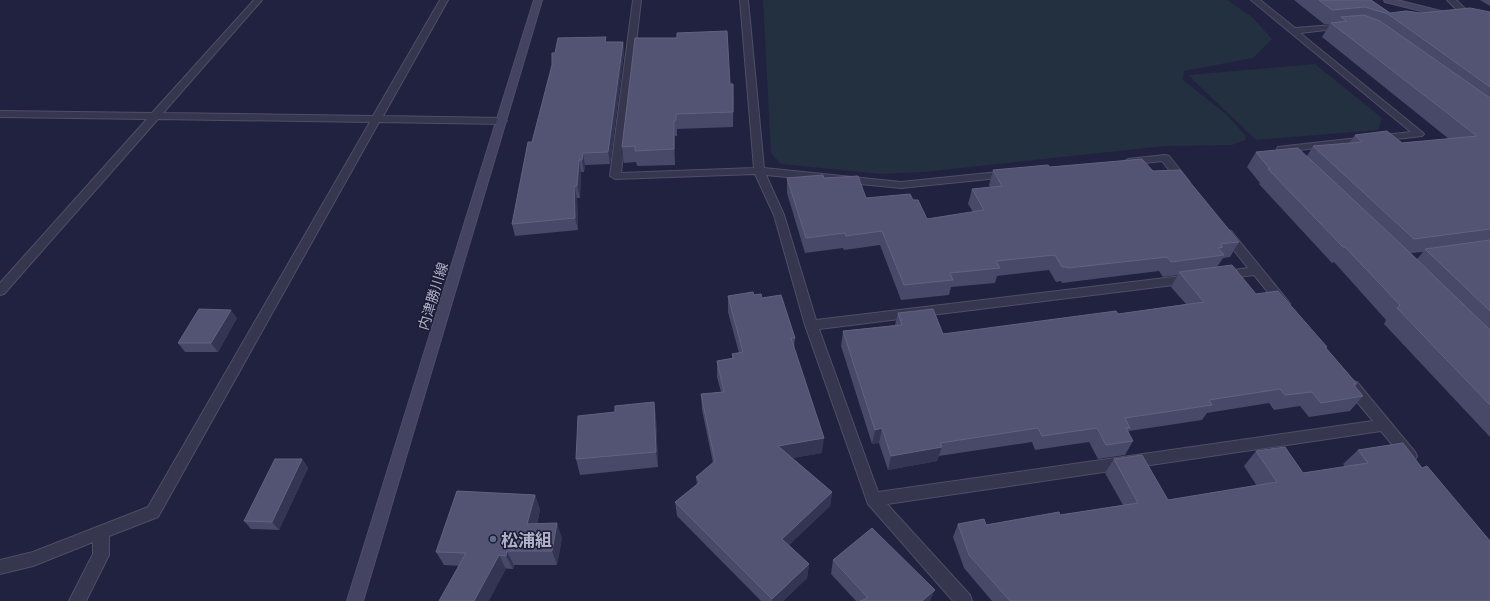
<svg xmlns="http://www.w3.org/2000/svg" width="1490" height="601" viewBox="0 0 1490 601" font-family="Quicksand,'Noto Sans JP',sans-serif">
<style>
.green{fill:#23303f}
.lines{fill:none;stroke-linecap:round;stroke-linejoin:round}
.street-casing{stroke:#4e4e66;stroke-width:2}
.secondary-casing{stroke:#4e4e66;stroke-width:2}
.street{fill:#36364e;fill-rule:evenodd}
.secondary{fill:#454362;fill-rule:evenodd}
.wall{fill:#484868;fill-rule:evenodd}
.shaded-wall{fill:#343453}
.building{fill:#535373;stroke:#626280}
.service-dot{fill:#5c6f8a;stroke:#1b1b33;stroke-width:1.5}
.labels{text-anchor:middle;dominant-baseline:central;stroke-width:3;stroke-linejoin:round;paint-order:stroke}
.street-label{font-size:14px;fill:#b2b1ca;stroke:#1b1b33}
.near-poi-label{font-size:17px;font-weight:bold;fill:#b2b1ca;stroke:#1b1b33;text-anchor:start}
</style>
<rect width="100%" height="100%" fill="#21223f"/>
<g class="green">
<polygon points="763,0 1227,0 1252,17 1272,39 1253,58 1184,71 1183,80 1227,115 1246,136 1245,140 1232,145 1165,146 924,172 880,174 781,164 771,153"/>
<polygon points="1315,64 1382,118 1378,130 1256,140 1188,75"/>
</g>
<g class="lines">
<g class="street-casing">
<g id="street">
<polygon points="254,0 262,0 163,113 373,116 440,0 448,0 383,116 502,118 507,121 502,124 379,122 158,517 109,536 109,555 86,601 69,601 93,554 93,542 33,566 0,574 0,560 33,552 148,507 370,122 158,119 4,294 0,295 0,283 147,119 0,117 0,111 152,113"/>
<polygon points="633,0 641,0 621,173 754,168 740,0 748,0 764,168 901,182 1008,171 1013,174 1008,177 901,188 766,175 784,215 816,320 1190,275 1194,276 1196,279 1194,282 1190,283 819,329 878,492 1373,421 1347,390 1345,386 1347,382 1352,381 1357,382 1415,452 1417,456 1415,460 1410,462 1405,460 1381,431 887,504 970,595 972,601 953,601 868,504 805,325 774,215 755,174 615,179 610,176"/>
<path d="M1251 0H1260L1295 28 1346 24 1347 26 1346 28H1343L1300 33 1422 132 1424 134 1422 136 1290 151 1297 159 1292 162C1286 161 1281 154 1277 149L1278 147 1411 132Z"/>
<polygon points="1447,0 1456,0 1475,18 1475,22 1469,22"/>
<polygon points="1165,155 1169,156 1189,181 1190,183 1189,185 1181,185 1162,161 1128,165 1123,162 1128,159"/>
<polygon points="1227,230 1231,231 1288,301 1290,304 1288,307 1284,308 1280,307 1254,275 1224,279 1220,278 1218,275 1220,272 1248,268 1221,234 1223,231"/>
</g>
</g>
<g class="secondary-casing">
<g id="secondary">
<polygon points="534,0 542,0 363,601 347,601"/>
<polygon points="1384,0 1397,0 1449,13 1450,15 1446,17 1385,2"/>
</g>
</g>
<use href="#street" class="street"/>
<use href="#secondary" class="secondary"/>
</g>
<g class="wall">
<path d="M1294 0H1371L1390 13 1490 12V437L1384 324 1386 320 1334 262 1332 263 1259 184 1260 183 1247 167 1256 152 1307 156 1313 146 1349 143 1355 135 1402 143 1449 139 1322 37 1330 24H1324ZM1423 252 1417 259 1411 253Z"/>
<polygon points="1480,0 1490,0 1490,6"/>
<polygon points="677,38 730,84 733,84 733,127 677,129 677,136 675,136 675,165 637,166 636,162 624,163 622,147"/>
<polygon points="607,42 623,42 624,53 610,164 585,165 584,172 581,172 580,198 577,198 578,230 515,236 512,224"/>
<polygon points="1050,167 1153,171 1239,242 1230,257 1223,258 1217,267 1256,294 1327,347 1326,348 1357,384 1355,386 1363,396 1350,411 1309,417 1300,406 1274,410 1269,403 1207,413 1202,420 1129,431 1128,432 1133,441 1125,455 1098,459 1089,442 1035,450 1032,442 939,456 937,461 888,470 879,443 872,444 841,346 843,331 895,325 898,313 943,334 1118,314 1186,304 1171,287 1178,275 1163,277 1159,271 1062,283 1061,281 1056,282 1049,270 997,276 995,283 951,287 949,295 901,300 880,245 844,250 843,248 805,253 787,193 787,178 824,178 866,198 913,200 927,219 973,212 968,204 972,189 990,187 989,185 993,170"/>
<polygon points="754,295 762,298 795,338 794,348 822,453 792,458 832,492 830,506 789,545 809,564 807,578 783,601 761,601 677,516 675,502 697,485 696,477 713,463 702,410 701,394 721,392 717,377 717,361 732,358 732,354 739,353 728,312 728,296"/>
<polygon points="237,318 218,352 185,352 178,343"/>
<polygon points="654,402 656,418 658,467 580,475 576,459"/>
<polygon points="1358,450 1490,601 992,601 964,568 953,537 958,524 986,525 1060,515 1123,505 1105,473 1114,459 1168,500 1257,486 1244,466 1256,451 1303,473 1345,467 1343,464"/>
<polygon points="302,459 308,468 279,530 251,529 244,521"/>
<polygon points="535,495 540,510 537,524 562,538 557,565 514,565 513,569 444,565 436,552"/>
<polygon points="833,560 930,601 856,601 831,574"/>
</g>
<g class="shaded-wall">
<polygon points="623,42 624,53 610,164 608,152"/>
<polygon points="733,84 734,99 733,127"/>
<polygon points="674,121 675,136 675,165 674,149"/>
<polygon points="583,153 585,165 584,172 582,160"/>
<polygon points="579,160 581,172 580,198 577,186"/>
<polygon points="574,186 577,198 578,230 575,218"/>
<polygon points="231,310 237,318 218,352 211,343"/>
<polygon points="654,402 656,418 658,467 656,452"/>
<polygon points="882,428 879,443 872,444 875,430"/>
<polygon points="824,438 822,453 777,461 778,446"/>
<polygon points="942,447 937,461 888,470 891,456"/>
<polygon points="302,459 308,468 279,530 272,522"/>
<polygon points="832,492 830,506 781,553 782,539"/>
<polygon points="535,495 540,510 533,538 527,524"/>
<polygon points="557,523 562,538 557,565 552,551"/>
<polygon points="507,551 514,565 513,569 506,556"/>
<polygon points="499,555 506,569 489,601 474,601"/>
<polygon points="809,564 807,578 783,601 772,601 772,599"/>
<polygon points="935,590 930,601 922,601"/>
</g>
<g class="building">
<polygon points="1319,0 1371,0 1390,13 1406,11 1421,13 1470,8 1490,12 1490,87 1388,14 1365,7 1332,10"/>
<polygon points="1364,15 1380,21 1490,98 1490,229 1414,239 1313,146 1362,142 1355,135 1387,131 1402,143 1477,136 1331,23 1347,21 1341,17"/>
<polygon points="727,31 730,84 733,84 733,112 676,114 676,120 674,121 674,149 635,151 635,146 622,147 635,38 677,38 677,33"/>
<polygon points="606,37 605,42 623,42 608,152 583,153 582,160 579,160 577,186 574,186 575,218 512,224 528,142 532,142 552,65 552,53 555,53 558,38"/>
<polygon points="1298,148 1406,249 1490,330 1490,405 1397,308 1400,305 1345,247 1343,247 1268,169 1270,169 1256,152"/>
<polygon points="1142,159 1153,171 1180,170 1239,242 1220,244 1223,247 1218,248 1224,255 1171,262 1167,257 1068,268 1067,267 1062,267 1055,255 996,261 1000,268 950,273 953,280 904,285 882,231 846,236 845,233 806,238 787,178 823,175 824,178 858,176 866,198 910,194 913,200 918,200 927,219 984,210 972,189 1002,186 993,170 1048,165 1050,167"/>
<polygon points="1490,240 1490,311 1425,249"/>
<polygon points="1232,265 1256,294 1278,291 1327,347 1325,347 1357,384 1353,384 1363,396 1321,403 1312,392 1285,395 1280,389 1209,400 1212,405 1125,418 1130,428 1126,428 1133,441 1106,445 1097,428 1042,436 1038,428 940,443 942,447 891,456 882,428 875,430 843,331 902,325 898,313 933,309 943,334 1116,311 1118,314 1204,302 1179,272"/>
<polygon points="753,292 754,295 761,294 762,298 781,295 795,338 791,338 824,438 778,446 832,492 782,539 809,564 772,599 675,502 700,482 696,477 715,461 701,394 724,392 717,361 734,358 732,354 743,352 728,296"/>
<polygon points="199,309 231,310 211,343 178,343"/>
<polygon points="654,402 656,452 576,459 578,416 615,412 615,406"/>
<polygon points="1403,443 1422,468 1427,466 1490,541 1490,601 1010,601 969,555 958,524 984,519 986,525 1059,512 1060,515 1138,503 1114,459 1142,455 1168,500 1277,482 1256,451 1285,447 1303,473 1368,463 1358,450"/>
<polygon points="275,459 302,459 272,522 244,521"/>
<polygon points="457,491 535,495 527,524 557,523 552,551 507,551 506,556 499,555 474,601 439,601 466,553 436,552"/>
<polygon points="872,528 935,590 922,601 860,601 868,598 833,560"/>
</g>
<circle class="service-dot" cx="493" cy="539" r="4"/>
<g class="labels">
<g class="street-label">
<text transform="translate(433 296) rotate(-73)">内津勝川線</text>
</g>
<g class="near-poi-label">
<text x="501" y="539">松浦組</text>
</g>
</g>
</svg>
